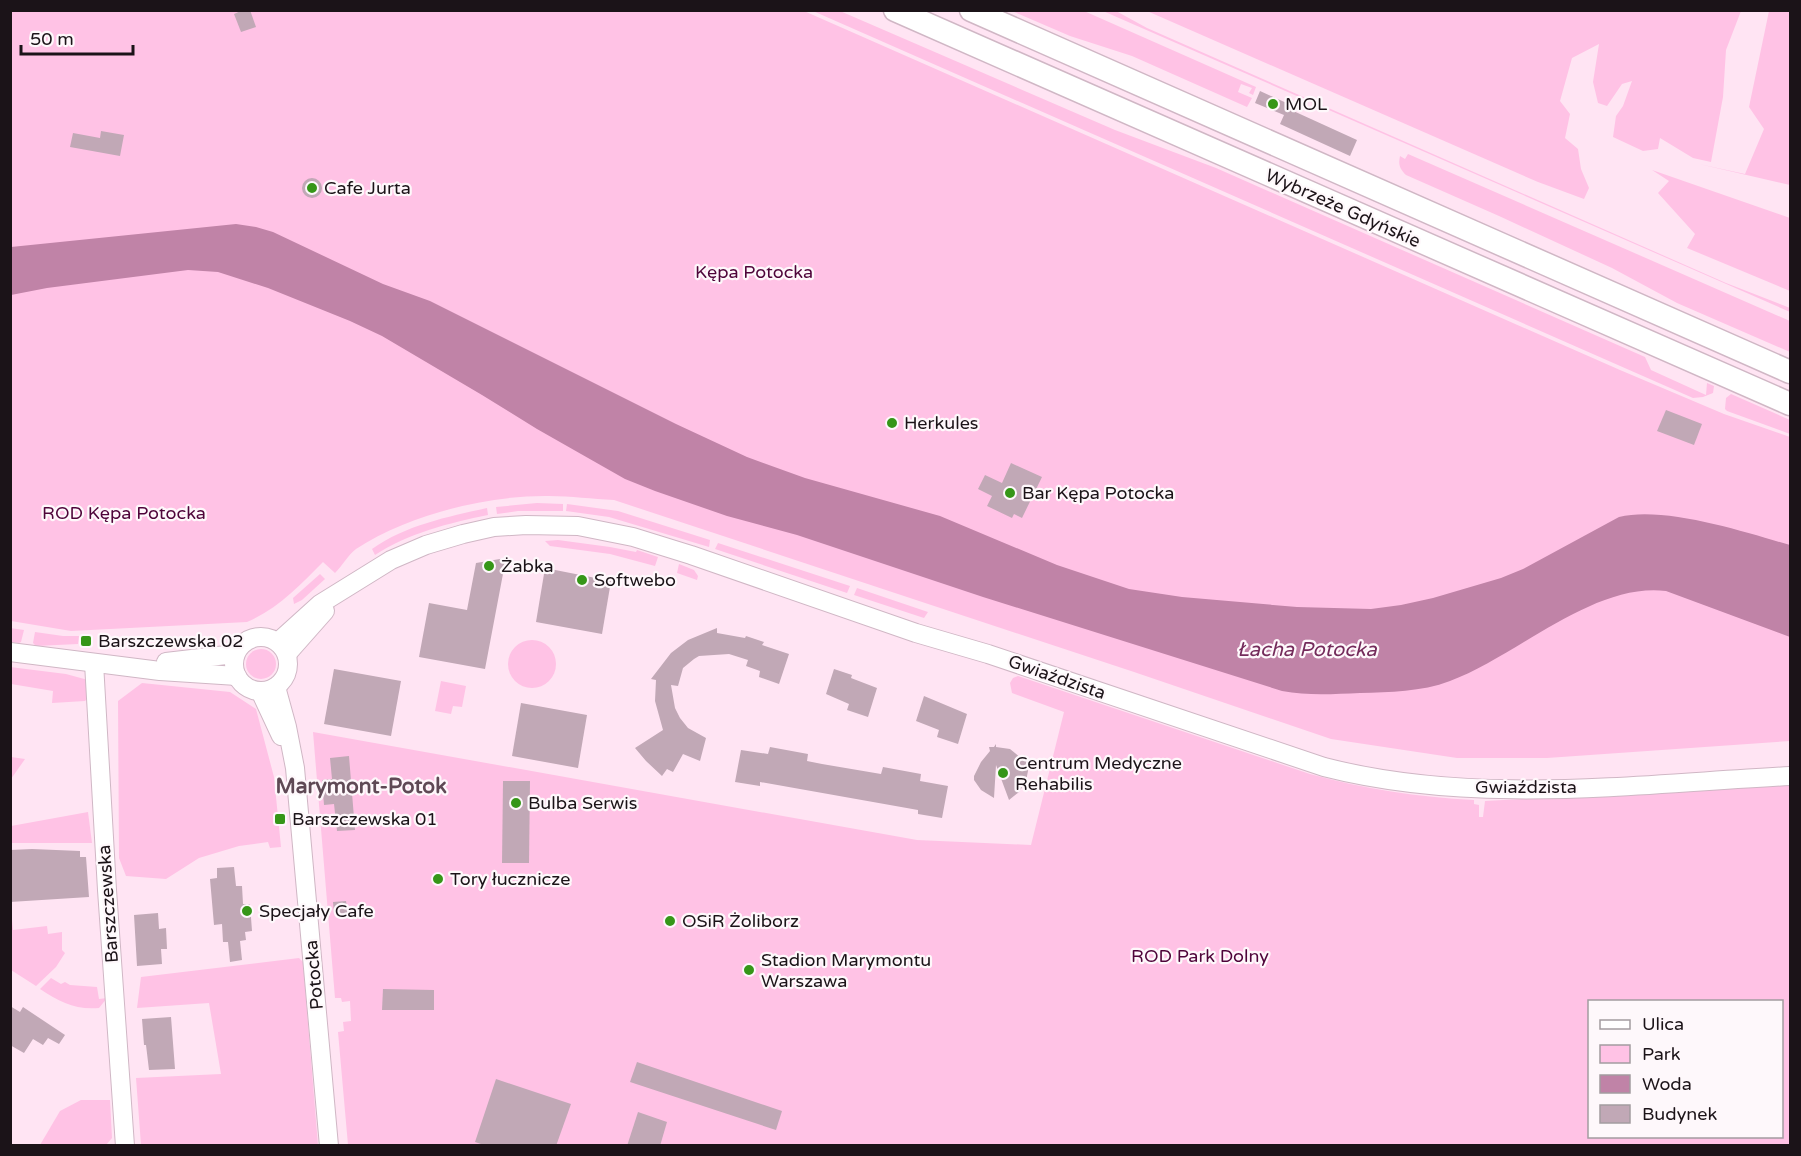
<svg xmlns="http://www.w3.org/2000/svg" width="1801" height="1156" viewBox="0 0 1801 1156" font-family="'Varela Round',sans-serif">
<style>
.green{fill:#ffc2e5;fill-rule:evenodd}
.water{fill:#c083a7}
.building{fill:#c1a8b6}
.lines{fill:none;stroke-linecap:round;stroke-linejoin:round}
.minor-casing{stroke:#d0b7c5;stroke-width:20}
.major-casing{stroke:#d0b7c5;stroke-width:25}
.minor{stroke:#fff;stroke-width:18}
.major{stroke:#fff;stroke-width:22}
.poi-dot{fill:#369618;stroke:#fef8fb;stroke-width:2}
.labels{text-anchor:middle;dominant-baseline:central;stroke-width:4.5;stroke-linejoin:round;paint-order:stroke}
.poi-label{font-size:18px;fill:#1b1318;stroke:#fef8fb;text-anchor:start}
.street-label{font-size:18px;fill:#1b1318;stroke:#fef8fb}
.park-label{font-size:18px;fill:#4f043a;stroke:#fef8fb}
.water-label{font-size:20px;font-style:italic;fill:#742b5b;stroke:#fef8fb}
.quarter-label{font-size:21px;font-weight:bold;fill:#5f4955;stroke:#fef8fb}
</style>
<rect width="100%" height="100%" fill="#ffe4f3"/>
<g class="green">
<path d="M10 11H804L1620 370 1724 414 1790 437V741L1547 758H1457L1331 739 1134 672 614 500C592 499 571 496 549 496 487 495 408 515 356 549 348 555 342 566 335 573L323 562C300 585 278 609 247 622L71 631 11 621Z"/>
<polygon points="813,11 840,11 1115,130 1216,168 1645,357 1651,370 1706,395 1707,383 1714,386 1713,393 1703,397 1693,398"/>
<polygon points="1012,11 1084,11 1256,87 1253,95 1249,93 1252,88 1241,84 1238,92 1252,98 1247,107 1132,56 1070,36"/>
<polygon points="1103,11 1116,11 1147,28 1726,283 1790,308 1790,312"/>
<polygon points="1147,11 1741,11 1726,50 1723,97 1711,162 1693,158 1660,138 1658,149 1643,151 1613,137 1616,116 1623,106 1632,81 1622,84 1607,106 1598,103 1593,82 1599,44 1572,58 1560,101 1570,114 1565,138 1578,149 1581,169 1589,188 1584,199 1538,182"/>
<polygon points="1769,11 1790,11 1790,185 1699,164 1745,174 1764,129 1749,107"/>
<path d="M1408 154 1790 321V352L1677 303 1612 268 1499 216 1406 175C1400 169 1398 165 1400 156L1405 159Z"/>
<polygon points="1652,170 1790,218 1790,291 1687,248 1695,234 1658,193 1669,181"/>
<polygon points="1731,394 1790,420 1790,434 1727,411 1725,409 1726,398"/>
<polygon points="537,503 563,504 563,511 518,511 497,514 496,507"/>
<polygon points="567,504 618,511 710,540 709,547 609,517 566,511"/>
<path d="M487 508 488 515C449 523 409 533 375 555L372 549C406 525 447 517 487 508Z"/>
<polygon points="558,540 610,547 636,552 637,550 658,557 655,566 610,554 550,546 545,541"/>
<polygon points="718,543 850,586 847,593 715,549"/>
<polygon points="679,564 694,570 698,576 697,580 677,573"/>
<polygon points="320,574 325,579 302,600 294,604 293,598"/>
<polygon points="857,588 928,612 924,618 854,595"/>
<polygon points="10,628 24,630 21,642 19,643 11,642"/>
<polygon points="35,632 63,636 79,636 78,644 36,646 33,643"/>
<circle cx="532" cy="664" r="24"/>
<circle cx="261" cy="664" r="15"/>
<polygon points="10,667 66,674 88,680 89,697 85,701 52,703 53,691 11,684"/>
<path d="M1018 676 1310 774C1364 789 1418 797 1474 800V804L1479 805V817H1483L1485 801 1790 785V1145H348L338 1032 344 1031 343 1022 351 1021 350 1001 342 1002 341 998H335L313 732 917 840 1031 845 1064 712 1012 693 1010 683 1013 678ZM1590 1002H1782V1136H1590Z"/>
<polygon points="441,681 466,686 462,707 453,706 451,714 435,711"/>
<polygon points="142,683 230,692 256,709 274,777 281,847 270,848 268,842 239,846 199,858 166,879 126,876 119,858 118,701"/>
<polygon points="11,757 25,759 11,779 10,757"/>
<polygon points="88,812 92,843 11,843 11,826"/>
<polygon points="11,909 13,930 47,926 48,934 62,932 62,950 65,953 56,967 36,986 11,970"/>
<polygon points="299,958 303,962 318,1145 141,1145 136,1078 221,1074 209,1003 137,1008 141,977"/>
<path d="M51 978 61 984 65 982 70 985 97 987 99 999 107 998 99 1008C75 1010 60 1002 40 989Z"/>
<polygon points="81,1100 110,1100 112,1138 106,1145 40,1145 60,1111"/>
</g>
<path class="water" d="M236 224 256 227 273 232 383 284 430 301 676 424 747 457 805 478 940 516 1057 565 1129 589 1182 597 1297 607 1371 609 1401 605 1433 598 1501 578 1523 569 1619 517C1665 506 1744 532 1790 545V637L1666 591C1593 582 1516 657 1450 681 1421 692 1390 692 1360 693 1334 694 1308 696 1282 691L983 597 797 535 727 516 655 491 625 479 537 429 482 395 382 336 350 321 268 288 218 272 188 270 47 288 11 295V247Z"/>
<g class="building">
<polygon points="243,10 250,10 256,27 241,32 234,14"/>
<polygon points="1260,91 1291,105 1289,109 1357,140 1350,156 1280,124 1284,115 1255,103"/>
<polygon points="101,131 124,135 120,156 70,147 73,133 100,138"/>
<circle cx="312" cy="188" r="10"/>
<polygon points="1666,410 1702,424 1694,445 1657,431"/>
<polygon points="1011,463 1042,477 1022,518 1014,514 1012,518 987,506 992,496 978,489 985,475 1002,483"/>
<polygon points="506,558 485,669 419,657 429,603 467,610 476,563"/>
<polygon points="545,568 611,581 602,634 536,622"/>
<polygon points="717,628 717,633 745,638 746,636 764,642 762,645 789,654 779,684 759,677 760,671 746,666 748,660 729,654 699,656 694,659 683,668 678,686 671,685 675,708 680,718 688,728 706,738 700,761 683,754 673,772 667,769 662,776 646,761 635,748 663,730 655,701 656,680 651,679 671,653 688,640"/>
<polygon points="334,669 401,681 391,736 324,724"/>
<polygon points="834,669 852,675 851,678 877,688 868,717 847,710 849,704 826,694"/>
<polygon points="924,696 967,714 958,744 937,737 939,730 916,721"/>
<polygon points="521,703 587,715 578,768 512,756"/>
<polygon points="996,744 996,747 1010,749 1021,758 1025,755 1028,771 1026,781 1019,792 1009,800 996,765 994,798 981,790 974,780 974,776 981,762 990,751 989,747 994,747"/>
<polygon points="770,747 808,754 807,761 822,764 881,774 883,767 921,774 920,781 948,786 942,818 918,814 918,810 760,782 760,786 735,782 741,750 768,754"/>
<polygon points="349,756 355,830 337,831 334,804 324,805 322,780 332,779 330,758"/>
<polygon points="503,781 530,781 529,863 502,863"/>
<polygon points="32,849 80,851 80,857 86,857 89,897 10,902 10,850"/>
<polygon points="234,867 236,886 242,886 243,904 250,904 252,931 245,932 246,940 240,941 242,960 230,962 228,942 223,942 222,924 214,925 210,879 217,878 217,868"/>
<polygon points="346,901 348,913 334,914 333,902"/>
<polygon points="158,913 159,929 166,928 167,949 161,949 162,964 137,966 134,915"/>
<polygon points="383,989 434,990 434,1010 382,1010"/>
<polygon points="10,1006 20,1012 23,1007 65,1035 59,1044 48,1038 43,1045 33,1039 24,1053 10,1045"/>
<polygon points="171,1017 175,1069 149,1070 146,1045 144,1045 142,1019"/>
<polygon points="637,1062 782,1111 776,1130 630,1082"/>
<polygon points="496,1079 571,1104 556,1146 487,1146 475,1142"/>
<polygon points="638,1112 667,1122 660,1146 627,1146"/>
</g>
<g class="lines">
<g class="minor-casing">
<g id="minor">
<circle cx="261" cy="664" r="27"/>
<path d="M278 642 320 604 391 560 426 545 463 534 494 527 526 525 578 526 633 537 691 555 916 633 988 654 1324 767C1476 806 1636 784 1790 776"/>
<polyline points="10,652 160,671 237,676"/>
<polyline points="287,654 325,611"/>
<polyline points="166,662 235,654"/>
<polyline points="94,663 107,890 125,1146"/>
<polyline points="276,687 287,727 295,768 329,1146"/>
<polyline points="260,691 281,736"/>
</g>
</g>
<g class="major-casing">
<g id="major">
<polyline points="895,10 1790,404"/>
<polyline points="971,10 1790,372"/>
</g>
</g>
<use href="#minor" class="minor"/>
<use href="#major" class="major"/>
</g>
<g class="poi-dot">
<circle cx="1273" cy="104" r="6"/>
<circle cx="312" cy="188" r="6"/>
<circle cx="892" cy="423" r="6"/>
<circle cx="1010" cy="493" r="6"/>
<circle cx="489" cy="566" r="6"/>
<circle cx="582" cy="580" r="6"/>
<rect x="80" y="635" width="12" height="12" rx="3"/>
<circle cx="1003" cy="773" r="6"/>
<circle cx="516" cy="803" r="6"/>
<rect x="274" y="813" width="12" height="12" rx="3"/>
<circle cx="438" cy="879" r="6"/>
<circle cx="247" cy="911" r="6"/>
<circle cx="670" cy="921" r="6"/>
<circle cx="749" cy="970" r="6"/>
</g>
<g class="labels">
<g class="poi-label">
<text x="1285" y="104">MOL</text>
<text x="324" y="188">Cafe Jurta</text>
<text x="904" y="423">Herkules</text>
<text x="1022" y="493">Bar Kępa Potocka</text>
<text x="501" y="566">Żabka</text>
<text x="594" y="580">Softwebo</text>
<text x="98" y="641">Barszczewska 02</text>
<text x="1015" y="763">Centrum Medyczne<tspan x="1015" dy="21">Rehabilis</tspan></text>
<text x="528" y="803">Bulba Serwis</text>
<text x="292" y="819">Barszczewska 01</text>
<text x="450" y="879">Tory łucznicze</text>
<text x="259" y="911">Specjały Cafe</text>
<text x="682" y="921">OSiR Żoliborz</text>
<text x="761" y="960">Stadion Marymontu<tspan x="761" dy="21">Warszawa</tspan></text>
</g>
<g class="street-label">
<text transform="translate(1343 208) rotate(24)">Wybrzeże Gdyńskie</text>
<text transform="translate(1057 677) rotate(19)">Gwiaździsta</text>
<text x="1526" y="787">Gwiaździsta</text>
<text transform="translate(108 904) rotate(-94)">Barszczewska</text>
<text transform="translate(314 975) rotate(-95)">Potocka</text>
</g>
<g class="park-label">
<text x="754" y="272">Kępa Potocka</text>
<text x="124" y="513">ROD Kępa Potocka</text>
<text x="1200" y="956">ROD Park Dolny</text>
</g>
<g class="water-label">
<text x="1307" y="650">Łacha Potocka</text>
</g>
<g class="quarter-label">
<text x="361" y="786">Marymont-Potok</text>
</g>
</g>
<rect width="1801" height="1156" fill="none" stroke="#1b1318" stroke-width="24"/>
<rect x="1588" y="1000" width="195" height="138" fill="#fef8fb" stroke="#a39ca0" stroke-width="1.5"/>
<rect x="1600" y="1020" width="30" height="9" fill="#ffffff" stroke="#a39ca0" stroke-width="1.5"/>
<text x="1642" y="1030" font-size="18" fill="#1b1318">Ulica</text>
<rect x="1600" y="1045" width="30" height="18" fill="#ffc2e5" stroke="#a39ca0" stroke-width="1.5"/>
<text x="1642" y="1060" font-size="18" fill="#1b1318">Park</text>
<rect x="1600" y="1075" width="30" height="18" fill="#c083a7" stroke="#a39ca0" stroke-width="1.5"/>
<text x="1642" y="1090" font-size="18" fill="#1b1318">Woda</text>
<rect x="1600" y="1105" width="30" height="18" fill="#c1a8b6" stroke="#a39ca0" stroke-width="1.5"/>
<text x="1642" y="1120" font-size="18" fill="#1b1318">Budynek</text>
<path d="M21 45v9h112v-9" fill="none" stroke="#1b1318" stroke-width="3"/>
<text x="30" y="45" font-size="18" fill="#1b1318" stroke="#fef8fb" stroke-width="4.5" paint-order="stroke">50 m</text>
</svg>
